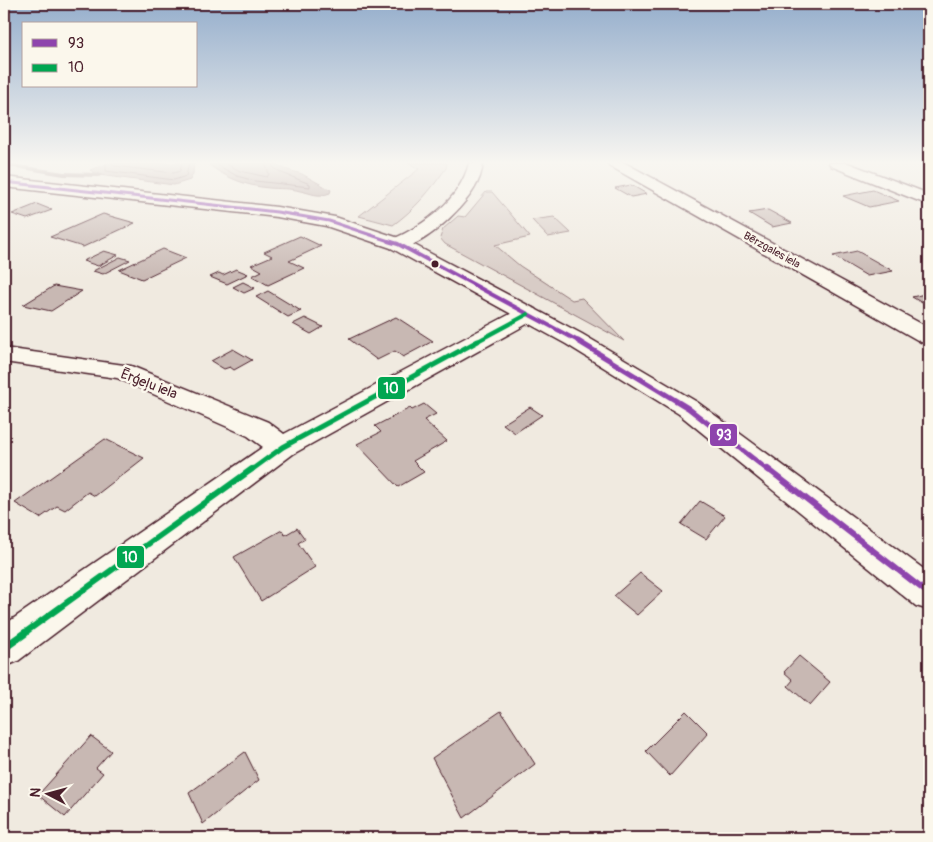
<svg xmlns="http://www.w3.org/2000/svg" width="933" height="842" viewBox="0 0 933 842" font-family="Pangolin,sans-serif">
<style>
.green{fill:#d8ccc6;stroke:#917678}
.water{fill:#b8a4a2;stroke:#8c6f72}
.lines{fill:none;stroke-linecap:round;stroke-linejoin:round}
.shore{stroke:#76545b;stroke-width:1}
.stream{fill:#8c6f72;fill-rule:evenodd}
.building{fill:#c8b8b3;stroke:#4a1f2b}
.minor-casing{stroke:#4a1f2b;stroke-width:3}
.tertiary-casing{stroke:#4a1f2b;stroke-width:3}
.minor{fill:#fbf7ec;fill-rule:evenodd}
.tertiary{fill:#fbf7ec;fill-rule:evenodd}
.bus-1-far3-casing{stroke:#fbf7ec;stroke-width:5.5}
.bus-1-far2-casing{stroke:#fbf7ec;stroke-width:7}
.bus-1-far1-casing{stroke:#fbf7ec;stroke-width:9}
.bus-1-casing{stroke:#fbf7ec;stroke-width:10}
.bus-2-far3-casing{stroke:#fbf7ec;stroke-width:7}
.bus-2-far2-casing{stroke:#fbf7ec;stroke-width:9}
.bus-2-far1-casing{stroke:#fbf7ec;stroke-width:10}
.bus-2-casing{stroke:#fbf7ec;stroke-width:12}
.bus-1-far3{stroke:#8e44ad;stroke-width:3}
.bus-1-far2{stroke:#8e44ad;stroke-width:4}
.bus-1-far1{stroke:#8e44ad;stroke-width:5}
.bus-1{stroke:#8e44ad;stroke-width:6}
.bus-2-far3{stroke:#00a651;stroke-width:4}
.bus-2-far2{stroke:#00a651;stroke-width:5}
.bus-2-far1{stroke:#00a651;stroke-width:6}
.bus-2{stroke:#00a651;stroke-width:8}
.bus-dot{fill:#4a1f2b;stroke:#fbf7ec;stroke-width:2}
.labels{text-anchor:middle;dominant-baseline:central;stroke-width:5;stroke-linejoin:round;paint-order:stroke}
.far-street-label{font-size:11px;fill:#4a1f2b;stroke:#fbf7ec}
.street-label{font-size:14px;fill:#4a1f2b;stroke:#fbf7ec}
.line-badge{stroke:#fbf7ec;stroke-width:2}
.badge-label{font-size:14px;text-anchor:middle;font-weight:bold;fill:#fff}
</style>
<rect width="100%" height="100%" fill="#f0eae0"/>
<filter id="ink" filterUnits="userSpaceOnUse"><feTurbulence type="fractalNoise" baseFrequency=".02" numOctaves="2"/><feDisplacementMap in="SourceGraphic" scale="10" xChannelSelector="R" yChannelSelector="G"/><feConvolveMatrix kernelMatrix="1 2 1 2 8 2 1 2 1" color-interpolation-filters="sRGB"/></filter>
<g filter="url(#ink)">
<g class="green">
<path d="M408 163H447L446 168C431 190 414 210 393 225L359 216 419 169Z"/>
<polygon points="486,192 492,192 530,237 495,245 520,266 572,300 582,298 624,341 445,244 440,238 443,229 458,216 465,217"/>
<polygon points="554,217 571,233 548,237 532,220"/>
</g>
<g class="water">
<polygon points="109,163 194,163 193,174 190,180 174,185 99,175 90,170"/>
<path d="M211 163H275L285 169 302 174 331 190 330 193C317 198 312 193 300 191 290 188 279 189 269 188 246 186 227 178 209 165Z"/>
</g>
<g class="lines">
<g class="shore">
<polyline points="106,163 106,171 174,180 186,176 189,163"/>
<polyline points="112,163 114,166 174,173 180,171 182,163"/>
<polyline points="214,163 237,176 255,181 310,187 310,184 282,173 273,167 272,163"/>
<polyline points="225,163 240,171 267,177 269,174 265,163"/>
</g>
<polygon class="stream" points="6,163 64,172 99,173 102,175 99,177 64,176 4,166 4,164"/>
</g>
<g class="building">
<polygon points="631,185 647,194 631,197 615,188"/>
<polygon points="873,190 899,201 869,207 843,196"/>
<polygon points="37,204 52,210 27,219 12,214"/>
<polygon points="768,210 792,223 772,227 749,213"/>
<polygon points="103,214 135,223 83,247 50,237"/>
<polygon points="300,236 321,246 289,261 304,268 268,285 252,276 262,271 251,265 272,256 264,252"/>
<polygon points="163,249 186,258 142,279 119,270"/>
<polygon points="104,251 118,255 98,266 83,261"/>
<polygon points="857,251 893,271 867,276 833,256"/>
<polygon points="120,257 130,260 103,274 93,271"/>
<polygon points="236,269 248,274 227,284 210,277 219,273 223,275"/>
<polygon points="243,282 255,288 244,293 233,287"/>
<polygon points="54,286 82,291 51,311 23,305"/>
<polygon points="268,291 301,311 288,317 256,297"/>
<polygon points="929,293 929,307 912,297"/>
<polygon points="396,317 433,341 403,357 395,351 377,360 349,339"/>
<polygon points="305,318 323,327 311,334 293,324"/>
<polygon points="233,349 252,360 234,370 230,367 224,369 211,361"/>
<polygon points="424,404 436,414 424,420 447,441 413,461 424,472 398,487 357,444 381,432 375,426 410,408 412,410"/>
<polygon points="530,407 542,415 515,433 503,424"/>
<polygon points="105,439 144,458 95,496 88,492 65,510 57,506 40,518 15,503"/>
<polygon points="700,501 725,516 706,539 681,524"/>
<polygon points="297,528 305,539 298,543 315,567 261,601 234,557 282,530 285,535"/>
<polygon points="640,573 663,591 637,615 614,596"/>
<polygon points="799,656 830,682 810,705 788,686 793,680 784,672"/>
<polygon points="501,711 535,764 464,818 432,758"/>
<polygon points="686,711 708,733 670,776 646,751"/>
<polygon points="91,736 111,751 96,768 103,773 65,817 38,795"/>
<polygon points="245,752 259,780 203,824 189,793"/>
</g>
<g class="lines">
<g class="minor-casing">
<g id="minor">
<path d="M469 163H483C482 172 479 181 474 189 462 209 418 254 391 248L389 244 391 240C425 225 460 200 469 163Z"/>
<polygon points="608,163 625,163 929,328 929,344 921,342 610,166"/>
<polygon points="829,163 848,163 929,194 929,205 831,166"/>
<polygon points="528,307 536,309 539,314 536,319 293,454 18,661 4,667 4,625 263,447 248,436 117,378 4,362 4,348 131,366 268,422 284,434 520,309"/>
</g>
</g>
<g class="tertiary-casing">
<polygon id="tertiary" points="4,177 277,207 335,217 405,240 582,334 697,402 929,573 929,610 916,606 679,414 566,344 391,248 326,226 277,217 4,187"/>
</g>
<use href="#minor" class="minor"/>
<use href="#tertiary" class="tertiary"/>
<g class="bus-1-far3-casing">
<polyline id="bus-1-far3" points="4,182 277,212 329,221 392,242"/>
</g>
<g class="bus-1-far2-casing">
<polyline id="bus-1-far2" points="388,241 398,244 580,342"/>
</g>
<g class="bus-1-far1-casing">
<polyline id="bus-1-far1" points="578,341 688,408 769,471"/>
</g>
<g class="bus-1-casing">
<polyline id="bus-1" points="768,469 929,594"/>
</g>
<g class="bus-2-far3-casing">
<polyline id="bus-2-far3" points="476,342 528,314"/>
</g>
<g class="bus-2-far2-casing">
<polyline id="bus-2-far2" points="250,471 283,447 478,341"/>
</g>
<g class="bus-2-far1-casing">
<polyline id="bus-2-far1" points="23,634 252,469"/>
</g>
<g class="bus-2-casing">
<polyline id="bus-2" points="4,648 25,633"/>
</g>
<use href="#bus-1-far3" class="bus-1-far3"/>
<use href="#bus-1-far2" class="bus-1-far2"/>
<use href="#bus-1-far1" class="bus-1-far1"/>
<use href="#bus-1" class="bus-1"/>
<use href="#bus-2-far3" class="bus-2-far3"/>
<use href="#bus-2-far2" class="bus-2-far2"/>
<use href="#bus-2-far1" class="bus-2-far1"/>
<use href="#bus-2" class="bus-2"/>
</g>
</g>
<linearGradient id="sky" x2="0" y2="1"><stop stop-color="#95aecc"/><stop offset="0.58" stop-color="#f8f6f1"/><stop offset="1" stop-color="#f8f6f1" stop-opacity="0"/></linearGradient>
<rect width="933" height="280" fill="url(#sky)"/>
<circle class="bus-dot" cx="435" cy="264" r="4.5"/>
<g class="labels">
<g class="far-street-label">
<text transform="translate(772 250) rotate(29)">Bērzgales iela</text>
</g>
<g class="street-label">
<text transform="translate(149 384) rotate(21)">Ērģeļu iela</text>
</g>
</g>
<g class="line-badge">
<rect x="377" y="376" width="29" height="24" rx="5" fill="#00a651"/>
<rect x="709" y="423" width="29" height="24" rx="5" fill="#8e44ad"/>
<rect x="116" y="545" width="29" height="24" rx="5" fill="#00a651"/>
</g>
<g class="badge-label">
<text x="391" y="393">10</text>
<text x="724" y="440">93</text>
<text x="130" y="562">10</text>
</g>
<rect width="933" height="842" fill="none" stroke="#fbf7ec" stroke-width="20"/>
<rect x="10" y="10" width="913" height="822" fill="none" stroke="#4a1f2b" stroke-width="2" filter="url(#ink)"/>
<rect x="22" y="22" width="175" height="65" fill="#fbf7ec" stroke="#b4a19f"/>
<rect x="32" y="39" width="25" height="8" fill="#8e44ad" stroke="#b4a19f"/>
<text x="68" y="48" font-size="15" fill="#4a1f2b">93</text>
<rect x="32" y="64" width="25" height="8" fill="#00a651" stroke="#b4a19f"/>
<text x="68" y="72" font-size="15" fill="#4a1f2b">10</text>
<g transform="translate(48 794) rotate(276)" stroke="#fbf7ec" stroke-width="4" paint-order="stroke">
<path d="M0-4L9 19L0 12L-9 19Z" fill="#4a1f2b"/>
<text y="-8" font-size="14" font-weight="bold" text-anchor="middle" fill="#4a1f2b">N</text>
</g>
</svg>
